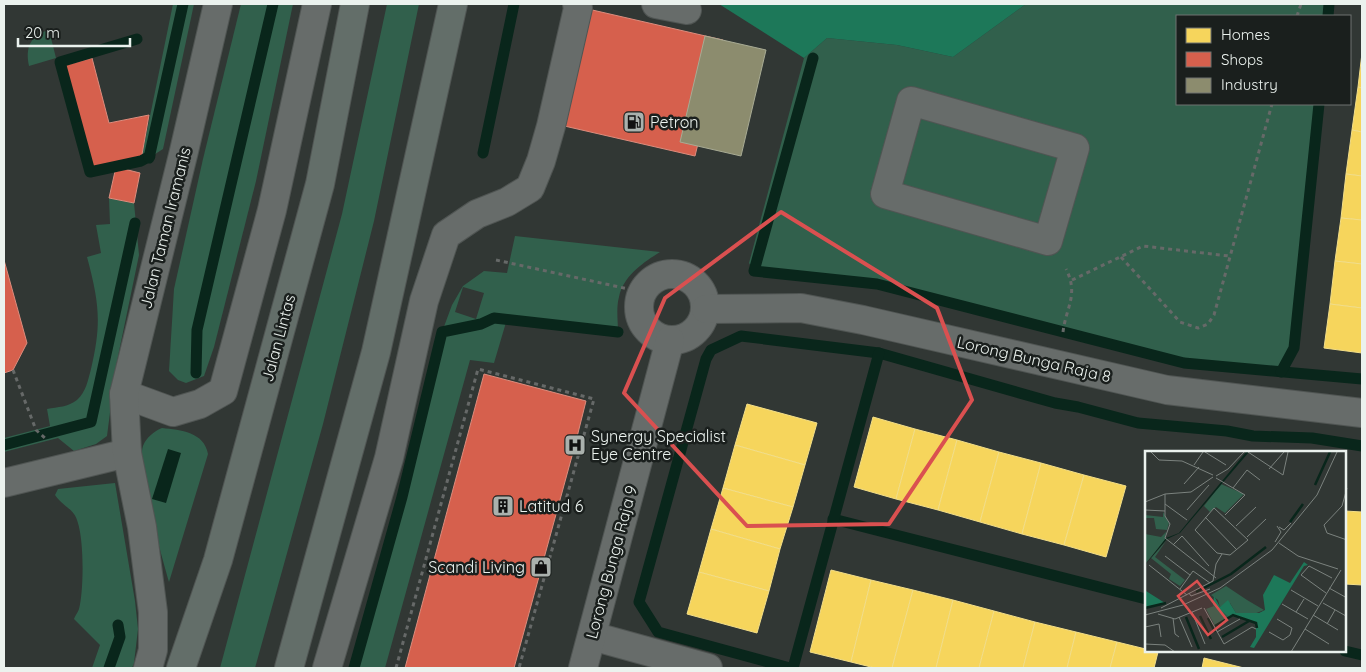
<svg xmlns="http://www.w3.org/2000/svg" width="1366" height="672" viewBox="0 0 1366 672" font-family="Quicksand,sans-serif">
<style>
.green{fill:#31604c;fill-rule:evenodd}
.forest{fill:#1d7859}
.water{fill:#09261b}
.homes{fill:#f6d55c;stroke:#f3de88}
.shops{fill:#d6604d;stroke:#dc8c7d}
.industry{fill:#8c8c6e;stroke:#a8ab94}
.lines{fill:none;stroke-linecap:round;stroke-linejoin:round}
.stream{stroke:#09261b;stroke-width:11}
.minor-casing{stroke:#505553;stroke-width:30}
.highway-casing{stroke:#505553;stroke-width:30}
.path{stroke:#666968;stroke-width:3;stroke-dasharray:4 4;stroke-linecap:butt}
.minor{stroke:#676c6a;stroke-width:28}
.highway{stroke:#636e69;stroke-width:28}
.marked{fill:none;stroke:#da5050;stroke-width:4;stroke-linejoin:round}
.labels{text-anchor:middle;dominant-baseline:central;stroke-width:5;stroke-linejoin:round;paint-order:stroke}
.poi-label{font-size:16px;fill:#ebf2ee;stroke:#1a1f1d;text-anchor:start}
.street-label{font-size:16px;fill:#ebf2ee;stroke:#1a1f1d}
.inset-river{fill:none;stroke:#09261b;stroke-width:2.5}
.inset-road{fill:none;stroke:#7b827e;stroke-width:1}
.view{fill:#da5050;fill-opacity:0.15;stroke:#da5050;stroke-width:2.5}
.inset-edge{fill:none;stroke:#ebf2ee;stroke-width:2.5}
</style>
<rect width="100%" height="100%" fill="#313734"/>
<g class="green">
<polygon points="173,4 194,4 163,149 149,158 141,160"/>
<polygon points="241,4 293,4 256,181 214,347 204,376 186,383 178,380 169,371 174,289 203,159"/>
<polygon points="387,4 419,4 374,221 323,424 255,668 220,668 342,214"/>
<polygon points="1026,4 1329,4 1328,16 1177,16 1177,104 1319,104 1294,348 1281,372 1184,363 877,284 754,271 749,263 804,58 827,38 897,45 953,57"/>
<path d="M49 30 56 58 29 66C25 48 30 35 49 30Z"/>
<path d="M109 198 134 203 139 255 116 366 107 436 96 444 74 451 58 438 4 452V438L50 426 47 409C58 407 68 407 77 400 86 392 88 380 91 369 102 323 99 302 87 257L101 253 96 225 110 224Z"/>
<path d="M515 236 660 252C644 262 623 276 619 297 616 308 618 321 618 332L507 319 494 363 470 360 385 668H354L402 497 442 332 452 305 463 286 484 271 507 273ZM463 287 484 293 476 319 455 312Z"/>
<path d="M162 428C181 430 204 432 208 454L169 582C162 557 136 467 143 446 146 438 154 431 162 428Z"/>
<path d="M115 483 135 601 138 629 134 663 132 668H92L100 645 74 619C75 616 78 612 79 609 84 591 85 529 74 514 69 507 62 505 55 495L58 489Z"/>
</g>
<polygon class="forest" points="719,4 1026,4 953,57 897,45 827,38 804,58"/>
<polygon class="water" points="168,449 181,453 166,503 152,499"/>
<g class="homes">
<polygon points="1362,53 1362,88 1358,87"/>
<polygon points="1358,87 1362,88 1362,132 1352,130"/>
<polygon points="1352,130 1362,132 1362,176 1346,174"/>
<polygon points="1346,174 1362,176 1362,220 1341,218"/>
<polygon points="1341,218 1362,220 1362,264 1335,261"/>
<polygon points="1335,261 1362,264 1362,308 1330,304"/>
<polygon points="1330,304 1362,308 1362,353 1324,348"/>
<polygon points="747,404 817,423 805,465 735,445"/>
<polygon points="873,417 915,429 896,499 854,487"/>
<polygon points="915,429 957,440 938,510 896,499"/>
<polygon points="957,440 999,452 980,522 938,510"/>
<polygon points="735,445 805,465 793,507 723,488"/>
<polygon points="999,452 1041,463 1022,534 980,522"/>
<polygon points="1041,463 1084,475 1064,545 1022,534"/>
<polygon points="1084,475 1126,486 1106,557 1064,545"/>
<polygon points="723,488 793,507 780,549 711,529"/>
<polygon points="1345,511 1362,512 1362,585 1345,584"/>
<polygon points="711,529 780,549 769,591 699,572"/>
<polygon points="831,570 871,580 851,662 810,652"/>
<polygon points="699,572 769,591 757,633 687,614"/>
<polygon points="871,580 913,590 892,668 875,668 851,662"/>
<polygon points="913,590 953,600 936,668 892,668"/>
<polygon points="953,600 994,611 979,668 936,668"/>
<polygon points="994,611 1035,622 1023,668 979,668"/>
<polygon points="1035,622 1076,632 1067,668 1023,668"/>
<polygon points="1076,632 1117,642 1110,668 1067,668"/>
<polygon points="1117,642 1158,652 1154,668 1110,668"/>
<polygon points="1204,658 1244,668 1202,668"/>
</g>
<g class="shops">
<polygon points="588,9 723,40 695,156 560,125"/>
<polygon points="92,58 109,123 149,115 141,160 90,170 62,66"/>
<polygon points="116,167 140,173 134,203 109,198"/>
<polygon points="4,260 27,343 13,370 4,373"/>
<polygon points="484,374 586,401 575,445 514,668 405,668"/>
</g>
<polygon class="industry" points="705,36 766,50 741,156 680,142"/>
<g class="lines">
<g class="stream">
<polyline points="1328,16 1329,4"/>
<polyline points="137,39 60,62 90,172 141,161 150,156"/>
<polyline points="813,58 754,271 877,284 1184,363 1362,379"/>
<polyline points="483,153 514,4"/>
<polyline points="149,158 183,4"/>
<polyline points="1281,372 1294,348 1319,104"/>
<polyline points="196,373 197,330 273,4"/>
<polyline points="4,445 91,422 135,223"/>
<polyline points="833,519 1146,599"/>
<polyline points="1345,651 1362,655"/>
<polyline points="109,668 120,637 118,625"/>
<polyline points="354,668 402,497 442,332 481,324 494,318 618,332"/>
<polyline points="790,668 658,632 639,602 706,359 711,350 741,336 879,353 1055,403 1078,407 1138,423 1227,431 1253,436 1312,438 1362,446"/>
<polyline points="793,668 879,353"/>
</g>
<g class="minor-casing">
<g id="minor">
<polyline points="656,4 687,10"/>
<polygon points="911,101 1075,148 1048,241 885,194"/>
<circle cx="672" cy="307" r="33"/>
<polyline points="706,309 801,308 863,320 1167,390 1362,413"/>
<polyline points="124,394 173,412 200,404 223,391 272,210 317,4"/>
<polyline points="4,483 127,453"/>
<polyline points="592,636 708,668"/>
<polyline points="148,668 153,650 153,612 142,527 127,453 124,394 184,151 218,4"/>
<polyline points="327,668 389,458 424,301 446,235 477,214 507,202 530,188 541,161 551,126 578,8 577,4"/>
<polyline points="583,668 670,340"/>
</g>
</g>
<g class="highway-casing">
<g id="highway">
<polyline points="181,668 218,560 320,184 355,4"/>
<polyline points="289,668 376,352 453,4"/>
</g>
</g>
<g class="path">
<polyline points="1297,16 1301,4"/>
<polyline points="1121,257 1180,322 1198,328 1208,324 1214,315 1272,104"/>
<polyline points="496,260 642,292"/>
<polyline points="1072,280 1143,246 1229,256"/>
<path d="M1063 332C1066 307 1079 295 1066 269"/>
<polyline points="13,370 36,430 46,439"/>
<polyline points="396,668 478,369 594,399 519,668"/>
</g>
<use href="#minor" class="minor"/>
<use href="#highway" class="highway"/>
</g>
<path class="marked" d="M781 212 937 308 972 400 889 524 747 526 624 393 665 298Z"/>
<defs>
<g id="fuel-square" transform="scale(1.125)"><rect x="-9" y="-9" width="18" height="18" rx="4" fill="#aab1ad" stroke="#1a1f1d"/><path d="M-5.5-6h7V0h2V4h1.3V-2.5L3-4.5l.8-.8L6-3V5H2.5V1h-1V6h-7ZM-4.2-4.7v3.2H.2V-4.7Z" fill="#111"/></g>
<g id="hospital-square" transform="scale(1.125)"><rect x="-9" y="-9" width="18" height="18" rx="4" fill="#aab1ad" stroke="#1a1f1d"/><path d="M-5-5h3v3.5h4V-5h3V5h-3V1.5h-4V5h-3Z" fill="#111"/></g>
<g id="building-square" transform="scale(1.125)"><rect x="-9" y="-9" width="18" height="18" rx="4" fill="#aab1ad" stroke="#1a1f1d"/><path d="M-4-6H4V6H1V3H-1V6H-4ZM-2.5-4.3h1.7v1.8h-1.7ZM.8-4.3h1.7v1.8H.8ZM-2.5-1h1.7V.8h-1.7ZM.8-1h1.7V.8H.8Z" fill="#111"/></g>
<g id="shop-square" transform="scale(1.125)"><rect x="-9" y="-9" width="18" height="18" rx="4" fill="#aab1ad" stroke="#1a1f1d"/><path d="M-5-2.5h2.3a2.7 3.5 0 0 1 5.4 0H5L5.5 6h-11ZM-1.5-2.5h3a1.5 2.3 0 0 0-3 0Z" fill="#111"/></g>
</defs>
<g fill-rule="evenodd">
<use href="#fuel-square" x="634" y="122"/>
<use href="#hospital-square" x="575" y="445"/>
<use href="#building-square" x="503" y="506"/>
<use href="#shop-square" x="541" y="567"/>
</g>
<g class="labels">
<g class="poi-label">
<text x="650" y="122">Petron</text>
<text x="591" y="436">Synergy Specialist<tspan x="591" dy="18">Eye Centre</tspan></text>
<text x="519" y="506">Latitud 6</text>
<text x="525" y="567" text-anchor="end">Scandi Living</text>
</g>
<g class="street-label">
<text transform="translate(165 228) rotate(-76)">Jalan Taman Iramanis</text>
<text transform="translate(278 338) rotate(-75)">Jalan Lintas</text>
<text transform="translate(1034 359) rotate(13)">Lorong Bunga Raja 8</text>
<text transform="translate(611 562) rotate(-75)">Lorong Bunga Raja 9</text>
</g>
</g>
<g transform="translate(1145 451)">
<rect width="201" height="201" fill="#313734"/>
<path d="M76 33 99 43 80 62 71 56 65 61 59 55ZM18 61 24 72 22 79 11 78 9 67H1L0 72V64L18 66ZM21 81 20 89 0 113V83L16 86ZM21 90 10 106 40 129 35 135 24 128 26 123 6 107ZM81 135 102 149 119 159 104 165 91 162 85 152 75 156 73 149 66 144ZM69 155 84 166 70 175 61 158Z" fill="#31604c"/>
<path d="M159 111 163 114 159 115 109 197 105 196 111 186V172L88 164 84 166 68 154 69 145 75 156 83 149 91 162H114L120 159 118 144 129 124 145 132ZM1 140 20 152 0 157Z" fill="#1d7859"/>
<path d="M101 1H104L35 82 22 88 0 114 21 87 34 82Z" fill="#09261b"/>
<path class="inset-river" d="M170 34 185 1M145 71 158 53M51 141 86 123 121 96M0 157 21 152M55 165 66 188M41 166 54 198M63 167 70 181M70 175 88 164 111 172 112 177M77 186 104 170"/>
<path class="inset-road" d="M6 1 14 9 37 10 68 24M60 1 81 14M103 1 138 24 143 1M49 14 58 1M124 18 139 1M71 25 83 18 99 1M71 27 100 44 80 64M39 33 54 16M88 37 102 19 115 29M202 37 197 55 179 74 182 82 202 89M20 43V65L25 73 20 87 71 127M0 51 20 43 46 41 68 26M20 53 42 69M69 57 103 89 85 104 72 102 50 79ZM0 59 20 60M42 59 64 34M60 66 92 99M91 75 111 56M134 76 139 79 146 72M102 86 121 68M130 91 136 81 132 75M134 92 153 105 193 118M28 94 37 85 64 115M20 105 45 124M4 114 42 144M184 137 202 147M35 138 48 120 65 132M146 139 173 155M44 142 46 145 65 138M181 142 156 124 164 115 187 127M178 152 201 165M137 153 163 168M16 157 68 130 71 113 77 103M59 157 79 193 107 176 111 178M47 161 60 193M151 161 159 148M13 163 30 168 57 157M0 164 38 154 75 137 127 99 172 44 192 1M168 164 193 179M34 166 47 196M28 167 30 183 34 186M182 173 190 159M0 176 14 173 16 186M160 178 184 193M72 181 95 168M124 181 138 189 145 184 147 177 132 168M0 193 20 194 30 201M146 201 196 119"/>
<path class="view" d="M52 130 82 169 63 184 33 145Z"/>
<rect width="201" height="201" class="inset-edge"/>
</g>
<rect width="1366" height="672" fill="none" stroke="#ebf2ee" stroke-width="10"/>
<rect x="1176" y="15" width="175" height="90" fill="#1a1f1d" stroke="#6e7371"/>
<rect x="1186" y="28" width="25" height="15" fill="#f6d55c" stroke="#6e7371"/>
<text x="1221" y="40" font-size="15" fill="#ebf2ee">Homes</text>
<rect x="1186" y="52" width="25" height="15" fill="#d6604d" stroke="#6e7371"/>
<text x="1221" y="65" font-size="15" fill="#ebf2ee">Shops</text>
<rect x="1186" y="78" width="25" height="15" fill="#8c8c6e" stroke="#6e7371"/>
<text x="1221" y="90" font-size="15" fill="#ebf2ee">Industry</text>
<path d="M18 38v8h112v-8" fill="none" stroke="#ebf2ee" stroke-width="2.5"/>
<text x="25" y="38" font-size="15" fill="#ebf2ee" stroke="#1a1f1d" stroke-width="4" paint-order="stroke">20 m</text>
</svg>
